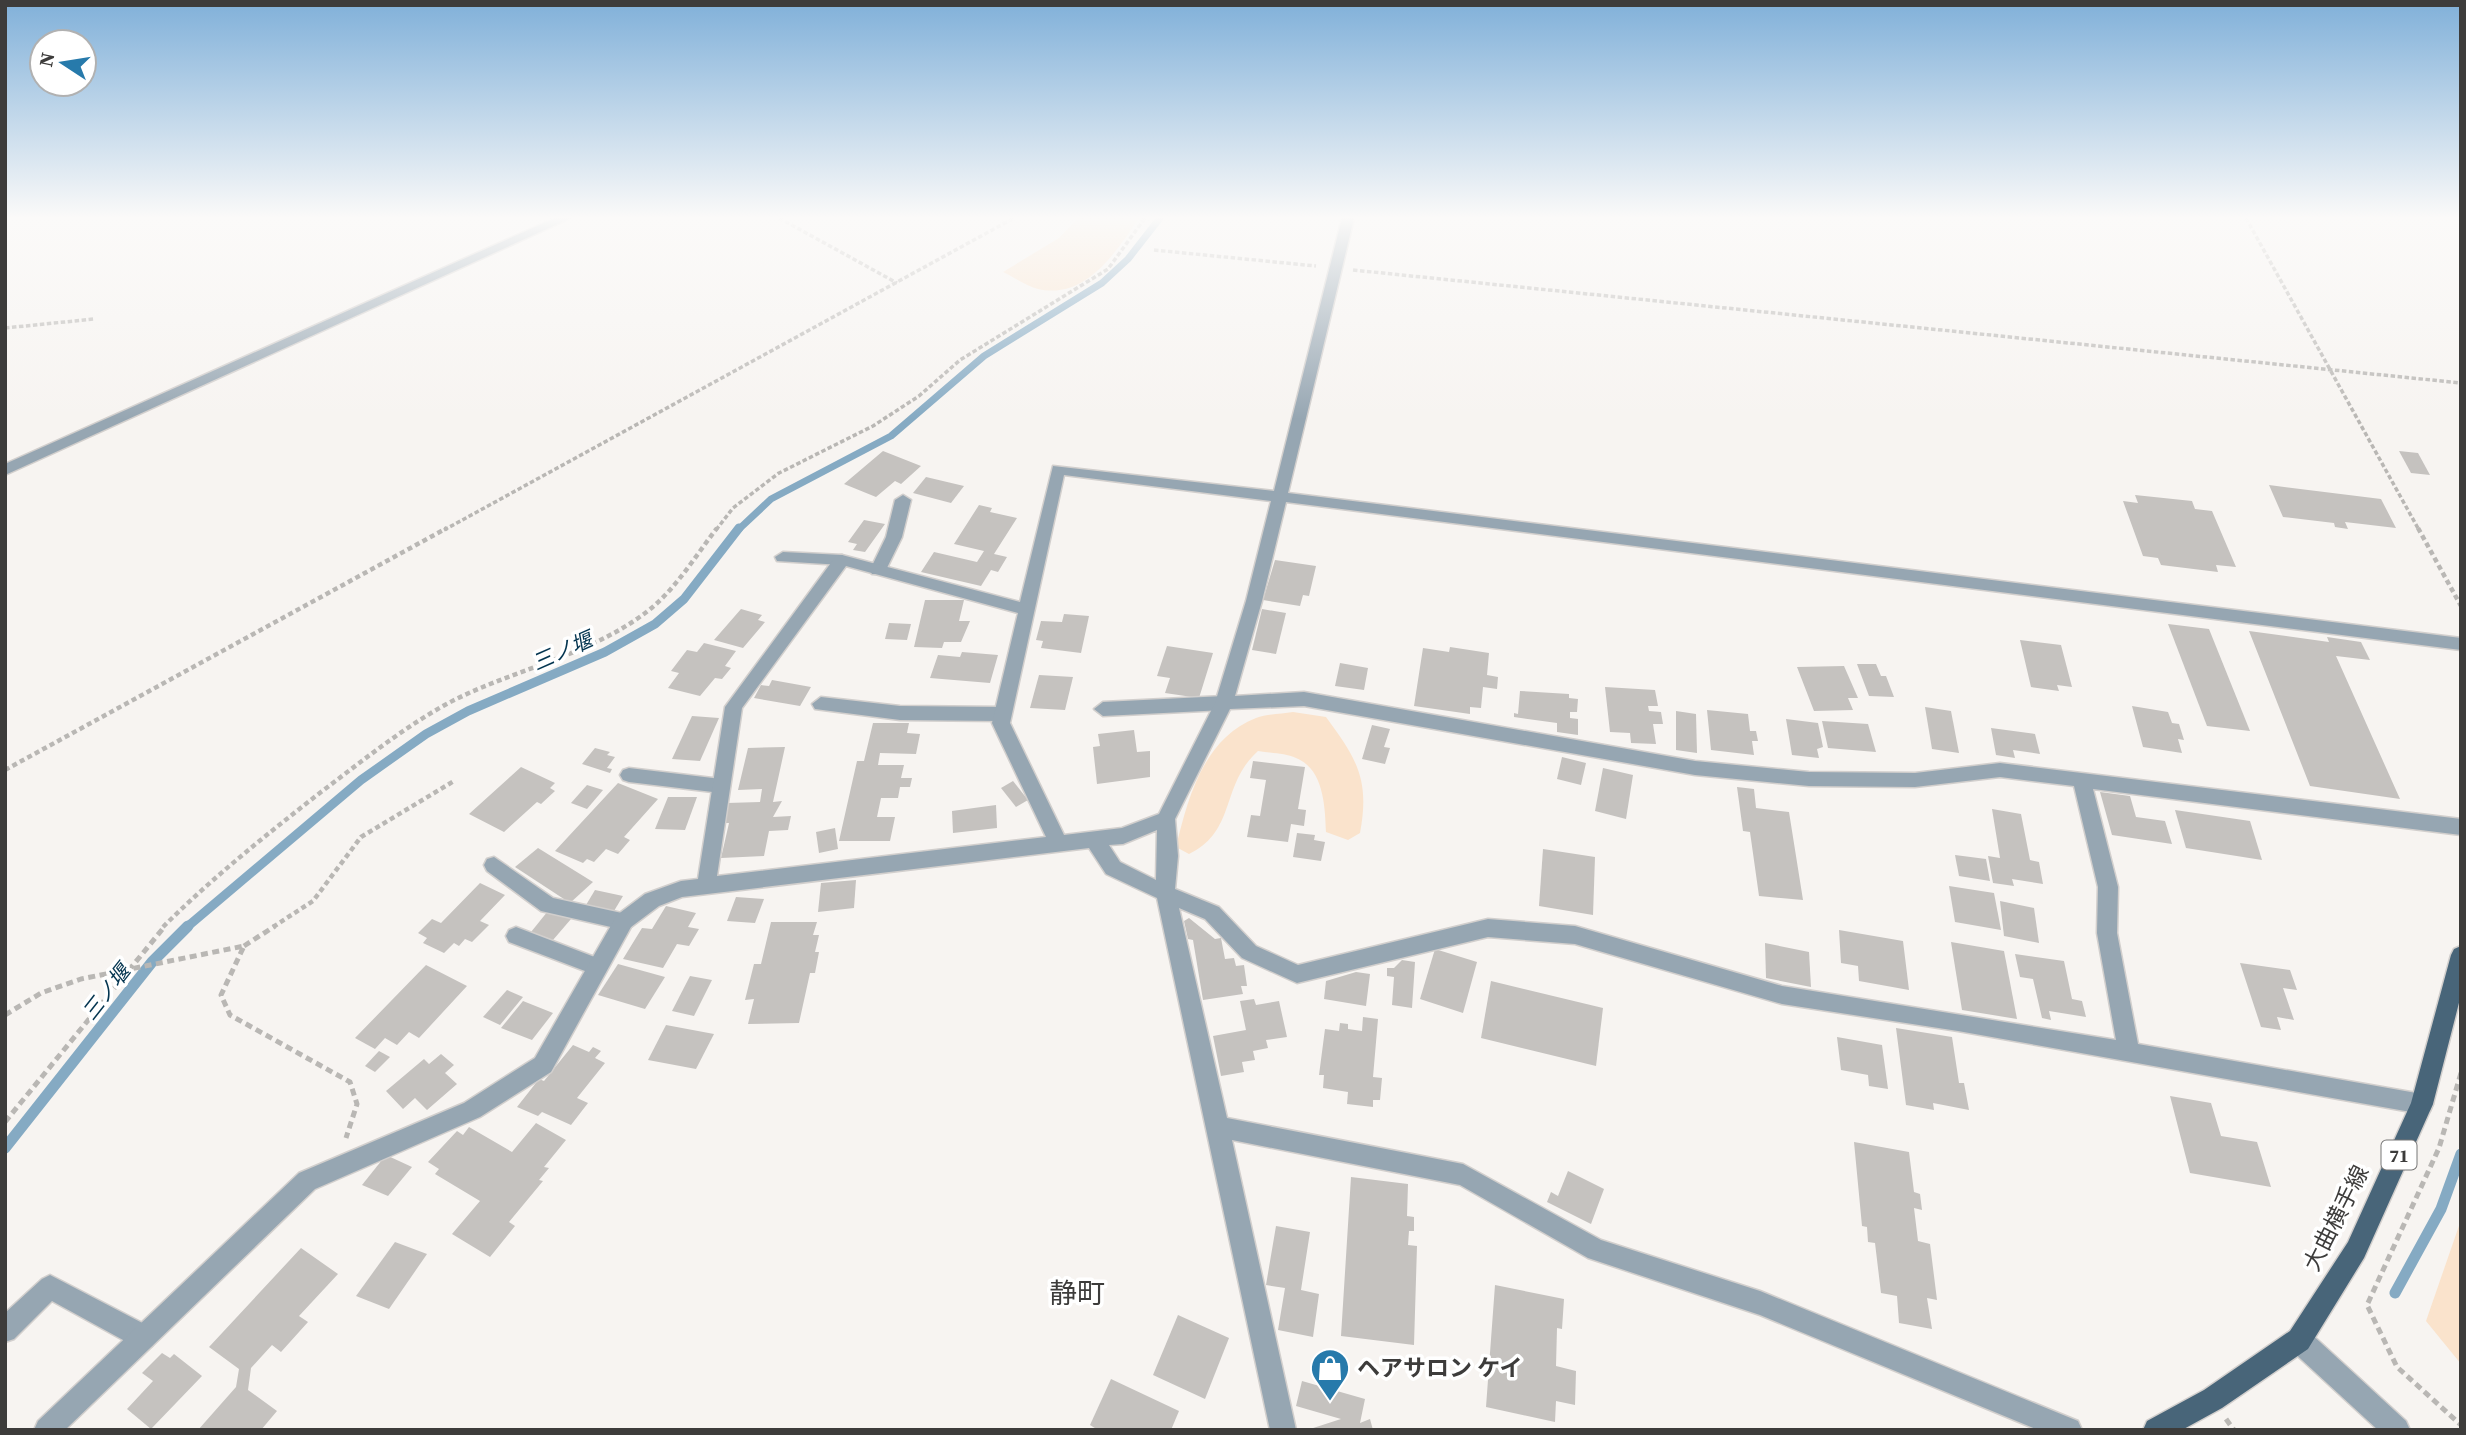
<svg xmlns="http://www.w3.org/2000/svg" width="2466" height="1435" viewBox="0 0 2466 1435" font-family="'Source Serif 4','Noto Sans JP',serif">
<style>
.green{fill:#fae3cc}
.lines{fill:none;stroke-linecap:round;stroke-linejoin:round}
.stream-far2{stroke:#85aac3;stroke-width:7}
.stream-far1{stroke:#85aac3;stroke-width:9}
.stream{stroke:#85aac3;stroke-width:11}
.building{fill:#c5c2bf}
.service-casing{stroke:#d2cfcd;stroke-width:3}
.minor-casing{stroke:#d2cfcd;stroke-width:3}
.tertiary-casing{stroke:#d2cfcd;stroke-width:3}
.primary-casing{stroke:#d2cfcd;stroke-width:3}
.path-far2{stroke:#b9b7b4;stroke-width:3.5;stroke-dasharray:4.5 2.5;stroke-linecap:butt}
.path-far1{stroke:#b9b7b4;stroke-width:4.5;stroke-dasharray:5 3.5;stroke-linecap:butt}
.path{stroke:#b9b7b4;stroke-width:5;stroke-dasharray:7 4.5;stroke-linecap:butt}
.service{fill:#96a6b2;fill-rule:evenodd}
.minor{fill:#96a6b2;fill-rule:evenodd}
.tertiary{fill:#96a6b2;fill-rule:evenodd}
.primary{fill:#486579;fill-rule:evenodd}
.labels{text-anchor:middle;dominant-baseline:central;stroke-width:7;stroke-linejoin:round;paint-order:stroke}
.shield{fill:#fff;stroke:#777676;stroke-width:2}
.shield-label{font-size:18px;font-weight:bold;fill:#3d3c3b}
.water-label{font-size:21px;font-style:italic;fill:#043550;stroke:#fff}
.near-street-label{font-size:23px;fill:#3d3c3b;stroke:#fff}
.near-poi-label{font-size:23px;font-weight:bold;fill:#3d3c3b;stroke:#fff;text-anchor:start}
.near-quarter-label{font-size:28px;fill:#3d3c3b;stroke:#fff}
</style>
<rect width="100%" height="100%" fill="#f7f4f1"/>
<g class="green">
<path d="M1078 218H1139C1116 252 1086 300 1038 289 1026 286 1014 277 1003 272L1059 238Z"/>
<path d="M1293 712 1326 717C1357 759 1370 780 1360 833L1348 840 1326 832C1325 807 1324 769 1296 758 1285 753 1270 753 1258 751 1220 785 1237 831 1189 854L1176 847C1188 798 1203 739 1256 718 1267 714 1281 714 1293 712Z"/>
<polygon points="2461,1220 2461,1364 2426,1321"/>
</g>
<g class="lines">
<polyline class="stream-far2" points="738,530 771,499 891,436 984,356 1102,283 1128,259 1160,218"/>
<polyline class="stream-far1" points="187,927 361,780 426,734 468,711 605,652 655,624 684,599 739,528"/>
<g class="stream">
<polyline points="5,1148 152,962 188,926"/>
<polyline points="2395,1293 2441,1209 2461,1154"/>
</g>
</g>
<g class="building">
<polygon points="883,451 921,466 901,484 895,481 876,497 844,484"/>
<polygon points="2399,451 2418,453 2430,475 2411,473"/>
<polygon points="926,477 964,486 951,503 913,493"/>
<polygon points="2269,485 2381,499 2396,528 2345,522 2348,529 2335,527 2334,523 2283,517"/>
<polygon points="2135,495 2192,501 2195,509 2212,511 2236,567 2216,565 2218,572 2161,565 2158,558 2143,556 2123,501 2138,503"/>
<polygon points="979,505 992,508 990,512 1017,518 994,554 1007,557 998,572 991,570 981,586 921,572 934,552 977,562 984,551 954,544"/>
<polygon points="864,520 885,524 865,552 853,550 857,544 848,542"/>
<polygon points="1275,560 1316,566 1309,596 1303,595 1300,606 1263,600"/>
<polygon points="925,600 964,600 959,621 970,621 961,642 944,642 942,648 914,647"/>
<polygon points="741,609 762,615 758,620 765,622 743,648 714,640"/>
<polygon points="1262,609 1286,613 1276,654 1252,650"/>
<polygon points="1064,614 1089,616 1081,653 1041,648 1043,641 1036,640 1041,621 1062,622"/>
<polygon points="889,623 911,624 907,640 885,639"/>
<polygon points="2168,624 2209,629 2250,731 2207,726"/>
<polygon points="2249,631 2329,642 2327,637 2361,642 2370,660 2336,656 2400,799 2310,786"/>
<polygon points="2020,640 2061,645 2072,687 2057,685 2059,691 2031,687"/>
<polygon points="704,643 736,651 725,666 731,668 722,679 715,678 700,696 668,688 679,673 671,671 687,650 697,652"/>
<polygon points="1167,646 1213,653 1199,698 1165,693 1170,678 1157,676"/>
<polygon points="1450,647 1489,653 1487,675 1498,677 1497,689 1483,687 1481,708 1470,707 1470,714 1414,706 1423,648 1449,652"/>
<polygon points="962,652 998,655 990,683 930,678 938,655 960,657"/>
<polygon points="1340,663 1368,668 1364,690 1335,686"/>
<polygon points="1857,664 1876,664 1881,676 1886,676 1894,697 1869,696"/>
<polygon points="1844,666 1858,698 1848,698 1853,710 1814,711 1797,667"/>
<polygon points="1039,675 1073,677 1065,710 1030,708"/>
<polygon points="772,680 811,687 800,706 754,698 761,685 769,686"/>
<polygon points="1605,687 1655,690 1658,706 1648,706 1649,711 1661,712 1663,724 1653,724 1656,744 1631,743 1630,733 1610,732"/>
<polygon points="1520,691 1569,694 1569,698 1578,699 1577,712 1570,712 1570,718 1578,719 1578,735 1557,732 1557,723 1514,717 1514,713 1518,714"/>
<polygon points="2132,706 2168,712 2172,723 2179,724 2184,740 2178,739 2182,753 2143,747"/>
<polygon points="1925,707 1951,711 1959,753 1932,749"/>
<polygon points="1707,710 1748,714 1750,731 1756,731 1758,741 1752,741 1754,755 1711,750"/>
<polygon points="1676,711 1696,714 1697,753 1676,750"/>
<polygon points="692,716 719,718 700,761 672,759"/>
<polygon points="1786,719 1818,723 1823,747 1817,749 1819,758 1792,755"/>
<polygon points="1822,721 1868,724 1876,752 1828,748"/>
<polygon points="873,723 909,723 907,733 920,734 916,754 880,753 878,765 904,765 901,778 912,778 910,787 900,787 898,798 881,798 877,817 895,817 890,841 839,841 857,761 864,761"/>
<polygon points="1372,725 1390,729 1384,747 1390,748 1385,764 1362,759"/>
<polygon points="1991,728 2035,734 2040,754 2013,750 2015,758 1996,755"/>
<polygon points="1134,730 1137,752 1150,751 1150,777 1097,784 1093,747 1100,746 1098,734"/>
<polygon points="785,747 773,802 782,801 773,817 791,816 788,830 769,831 764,856 721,858 729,823 722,823 727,803 760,802 762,789 738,790 748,748"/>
<polygon points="595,748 610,752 607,755 615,757 607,768 612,769 610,773 582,764"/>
<polygon points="1562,757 1586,763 1581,785 1557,779"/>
<polygon points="1253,761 1305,767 1298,809 1306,810 1304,826 1291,824 1288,842 1247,837 1251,815 1260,816 1266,780 1250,778"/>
<polygon points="521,767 555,783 550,788 555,791 541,804 537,802 504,832 469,814"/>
<polygon points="1603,768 1633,775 1626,819 1595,811"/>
<polygon points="1013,781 1028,800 1016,807 1001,788"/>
<polygon points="618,783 658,799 624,837 630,840 618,854 606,849 594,862 587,859 583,863 555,851"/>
<polygon points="587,785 603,790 587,809 571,803"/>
<polygon points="1737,787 1754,789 1756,808 1789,812 1803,900 1759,896 1750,832 1743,831"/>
<polygon points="2100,792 2130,796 2136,817 2165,821 2172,844 2112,835"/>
<polygon points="668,797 697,797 685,830 655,829"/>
<polygon points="996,805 997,828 953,833 952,811"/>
<polygon points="1992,809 2021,814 2030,860 2039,862 2043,884 2012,879 2014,886 1993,883 1988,856 2000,858"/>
<polygon points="2175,810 2250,821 2262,860 2186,848"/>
<polygon points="835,828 838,849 819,853 816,832"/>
<polygon points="1297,833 1315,835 1314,840 1325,842 1321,861 1293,857"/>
<polygon points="538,848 593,882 570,903 515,867"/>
<polygon points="1543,849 1595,857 1593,915 1539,906"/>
<polygon points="1955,855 1986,859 1990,881 1959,876"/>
<polygon points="856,880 854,908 818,912 821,883"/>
<polygon points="480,883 505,895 480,921 489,925 472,942 465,939 459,946 454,943 444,953 423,943 427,938 418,933 432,919 441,923"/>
<polygon points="1949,886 1994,893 2001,930 1955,922"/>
<polygon points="595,890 623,896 614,911 586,905"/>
<polygon points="736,897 764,899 755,923 727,921"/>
<polygon points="2000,901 2034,908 2039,943 2004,936"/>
<polygon points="666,906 696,913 688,927 699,929 689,946 677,944 663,968 623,959 642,928 652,929"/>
<polygon points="548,911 571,919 553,940 531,932"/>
<polygon points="1189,918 1215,939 1221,938 1225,959 1234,958 1236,966 1244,965 1247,986 1241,986 1243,994 1203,1000 1193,940 1188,939 1184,921"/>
<polygon points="771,922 817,922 813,935 819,935 815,952 819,952 815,973 810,973 799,1023 748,1024 754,999 745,1000 754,964 761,964"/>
<polygon points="1839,930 1903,941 1909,990 1859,981 1858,966 1841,963"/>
<polygon points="1951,942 2004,951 2017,1019 1962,1010"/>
<polygon points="1765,943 1809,952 1811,987 1766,978"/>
<polygon points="1435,949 1477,962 1463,1013 1420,999"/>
<polygon points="2015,954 2064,961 2072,999 2082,1001 2086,1017 2049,1011 2051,1020 2042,1018 2033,979 2020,977"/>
<polygon points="1402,960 1415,962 1412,1008 1392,1005 1394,977 1387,976 1387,968 1394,968"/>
<polygon points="2240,963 2290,970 2297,990 2283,988 2294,1020 2277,1017 2281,1030 2261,1027"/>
<polygon points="618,964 665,977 645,1009 598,995"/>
<polygon points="426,965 467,986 419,1038 409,1032 397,1045 385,1038 375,1049 355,1038"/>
<polygon points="1356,972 1370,974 1366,1006 1324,999 1326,981"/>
<polygon points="690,976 712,980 694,1016 672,1011"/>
<polygon points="1491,981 1603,1008 1596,1066 1481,1038"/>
<polygon points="507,990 523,997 500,1025 483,1017"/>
<polygon points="1254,999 1256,1005 1279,1001 1287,1037 1266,1040 1268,1048 1253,1051 1255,1060 1242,1062 1244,1072 1221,1076 1213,1036 1246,1030 1240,1001"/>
<polygon points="523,1001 553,1013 532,1040 501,1028"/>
<polygon points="1363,1017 1378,1019 1373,1077 1382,1078 1380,1100 1373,1100 1373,1107 1347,1104 1348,1092 1323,1088 1324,1075 1319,1075 1325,1029 1339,1031 1340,1023 1348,1024 1348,1029 1362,1031"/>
<polygon points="666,1025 714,1034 696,1069 648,1060"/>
<polygon points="1896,1028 1952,1037 1959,1083 1964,1083 1969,1110 1933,1103 1934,1110 1906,1105"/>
<polygon points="1837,1037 1882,1045 1888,1089 1869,1086 1868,1075 1841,1070"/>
<polygon points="573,1045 589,1052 593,1047 601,1051 595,1058 605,1063 577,1098 588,1103 571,1125 542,1112 538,1116 517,1107 539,1079 544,1081"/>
<polygon points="379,1051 390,1057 375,1072 365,1066"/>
<polygon points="441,1054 454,1065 445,1073 457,1084 427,1110 415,1098 403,1109 386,1091 424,1059 429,1064"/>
<polygon points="2170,1096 2211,1103 2221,1136 2257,1142 2271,1187 2190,1173"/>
<polygon points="536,1123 566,1140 544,1167 549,1168 539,1180 543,1181 509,1222 515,1226 490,1257 452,1234 480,1201 435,1174 439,1169 428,1162 457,1131 463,1135 469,1127 512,1152"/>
<polygon points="1854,1142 1909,1152 1914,1192 1920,1194 1922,1210 1914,1208 1918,1241 1930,1244 1937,1300 1927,1298 1932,1329 1899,1323 1897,1296 1881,1293 1875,1243 1868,1242 1867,1227 1862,1226"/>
<polygon points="386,1155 412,1167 388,1196 362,1185"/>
<polygon points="1568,1171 1604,1189 1591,1224 1547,1202 1551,1192 1558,1196"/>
<polygon points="1351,1177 1408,1184 1407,1216 1414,1217 1414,1231 1409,1231 1408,1245 1417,1246 1414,1345 1341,1336"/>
<polygon points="1276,1226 1310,1232 1301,1290 1319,1294 1313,1337 1278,1330 1285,1288 1266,1285"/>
<polygon points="395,1242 427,1254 389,1309 356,1296"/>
<polygon points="301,1248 338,1274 299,1316 308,1322 281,1352 272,1345 251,1368 248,1390 277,1411 261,1430 198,1430 236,1387 239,1369 209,1347"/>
<polygon points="1495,1285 1564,1299 1562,1329 1557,1328 1556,1366 1576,1371 1575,1405 1556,1401 1555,1422 1486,1407"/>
<polygon points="1178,1315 1229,1338 1205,1399 1153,1375"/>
<polygon points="162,1353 170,1358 174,1354 202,1376 151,1429 127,1409 153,1381 142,1373"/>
<polygon points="1111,1379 1179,1411 1171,1430 1098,1430 1090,1425"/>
<polygon points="1302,1381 1365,1399 1360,1423 1370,1419 1373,1430 1307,1430 1341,1419 1296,1406"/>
</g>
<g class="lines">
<g class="service-casing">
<g id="service">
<polygon points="903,495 911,500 902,537 884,574 872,574 870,570 886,537 895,500"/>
<polygon points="783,552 842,555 850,560 842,565 777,561 775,557"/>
<polygon points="1224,696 1233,703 1224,710 1103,716 1094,709 1103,702"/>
<polygon points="821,697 900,706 1002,707 1008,709 1011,714 1008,719 1002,721 900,720 815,709 812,704"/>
<polygon points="629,768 721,779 727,781 730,786 727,791 721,793 629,782 623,780 620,775 623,770"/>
<polygon points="494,857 553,898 631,915 634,921 631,927 624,930 541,911 487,871 484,865 487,859"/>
<polygon points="516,927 605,961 608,967 605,973 598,976 509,942 506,936 509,930"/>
<polygon points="50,1275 152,1328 155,1337 152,1346 143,1349 134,1346 52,1301 14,1339 5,1342 5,1313 42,1279"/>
</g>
</g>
<g class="minor-casing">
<g id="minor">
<polygon points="555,218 571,218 5,475 5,464"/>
<path d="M1342 218H1354L1288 493 2461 638V650L1286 502 1262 601 1235 696 1304 692 1695 761 1809 772 1915 773 2000 763 2461 819V835L2093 789 2118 887 2117 933 2138 1044 2422 1094 2430 1097 2433 1104 2430 1111 2422 1114 1958 1031 1782 1004 1575 944 1488 937 1297 983 1242 958 1205 919 1179 908 1227 1118 1463 1164 1601 1240 1760 1291 2078 1421 2082 1430H2038L1760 1315 1588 1258 1460 1185 1232 1140 1296 1430H1270L1157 898 1106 874 1089 848 682 897 659 906 631 927 551 1072 480 1117 315 1189 65 1430H34L38 1421 299 1173 464 1103 535 1058 617 915 645 894 681 881 698 879 725 707 836 556 842 555 1020 602 1053 466 1274 491ZM1064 475 1271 501 1246 601 1215 703 1159 814 1122 828 1064 835 1010 723ZM846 566 1018 613 992 723 1046 837 717 876 742 708ZM1304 706 1695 775 1809 786 1915 787 2000 777 2074 786 2098 887 2097 933 2116 1040 1782 986 1575 926 1488 919 1298 965 1256 946 1219 907 1175 889 1178 856 1175 819 1230 709ZM1157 830 1156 880 1120 862 1109 845 1123 844Z"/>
</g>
</g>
<g class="tertiary-casing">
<polygon id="tertiary" points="2299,1328 2308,1331 2406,1421 2410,1430 2378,1430 2290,1349 2287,1340 2290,1331"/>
</g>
<g class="primary-casing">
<polygon id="primary" points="2461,946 2461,995 2433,1104 2364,1258 2308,1349 2222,1408 2182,1430 2143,1430 2147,1421 2204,1390 2290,1331 2348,1242 2411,1103 2451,955 2454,949"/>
</g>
<g class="path-far2">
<polyline points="779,218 897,283"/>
<polyline points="2246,218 2419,530"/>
<polyline points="1154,250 1316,266"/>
<polyline points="1353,270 2461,383"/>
<polyline points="5,328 94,319"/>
<polyline points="444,530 1014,218"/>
<polyline points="716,530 733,508 779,473 873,426 919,396 960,360 1108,269 1145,218"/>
</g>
<g class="path-far1">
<polyline points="2418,528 2461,606"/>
<polyline points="5,770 447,528"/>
<path d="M163 927C212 878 266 835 321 792 361 762 399 731 443 706 506 671 581 659 641 616 672 595 694 558 717 528"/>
<polyline points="273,927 313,901 361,837 454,781"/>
</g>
<g class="path">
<polyline points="244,946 275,926"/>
<polyline points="5,1015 41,993 81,979 244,946 221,995 230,1015 350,1082 357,1104 346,1138"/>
<polyline points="2461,1073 2439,1148 2367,1305 2397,1367 2461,1425"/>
<polyline points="5,1122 165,926"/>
<polyline points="2226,1419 2234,1430"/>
</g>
<use href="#service" class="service"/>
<use href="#minor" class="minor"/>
<use href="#tertiary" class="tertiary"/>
<use href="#primary" class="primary"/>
</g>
<linearGradient id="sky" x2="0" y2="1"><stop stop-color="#80b0d9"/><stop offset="0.52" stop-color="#fbfaf9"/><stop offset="1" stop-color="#fbfaf9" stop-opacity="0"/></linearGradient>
<rect width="2466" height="419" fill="url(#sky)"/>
<defs>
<g id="shop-pin" transform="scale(2.0125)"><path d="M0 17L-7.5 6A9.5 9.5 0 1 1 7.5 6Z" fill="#277aab" stroke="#fff"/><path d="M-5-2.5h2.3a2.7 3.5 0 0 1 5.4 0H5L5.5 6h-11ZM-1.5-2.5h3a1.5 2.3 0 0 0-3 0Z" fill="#fff"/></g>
</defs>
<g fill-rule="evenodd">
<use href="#shop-pin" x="1330" y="1368"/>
</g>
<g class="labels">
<rect class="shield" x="2381.5" y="1140.5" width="35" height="29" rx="5"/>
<g class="shield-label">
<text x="2399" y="1155">71</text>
</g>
<g class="water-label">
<text transform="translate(562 651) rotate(-24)">三ノ堰</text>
<text transform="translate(106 992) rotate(-52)">三ノ堰</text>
</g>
<g class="near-street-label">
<text transform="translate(2336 1218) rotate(-63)">大曲横手線</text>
</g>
<g class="near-poi-label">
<text x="1357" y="1368">ヘアサロン ケイ</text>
</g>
<g class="near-quarter-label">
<text x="1077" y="1293">静町</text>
</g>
</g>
<rect width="2466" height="1435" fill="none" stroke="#3d3c3b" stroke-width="14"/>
<g transform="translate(63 63) rotate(282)"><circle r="33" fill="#ffffff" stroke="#b1b1b1" stroke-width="2"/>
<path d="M0-5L12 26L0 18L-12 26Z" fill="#277aab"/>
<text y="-10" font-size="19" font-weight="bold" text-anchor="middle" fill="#3d3c3b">N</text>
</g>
</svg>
